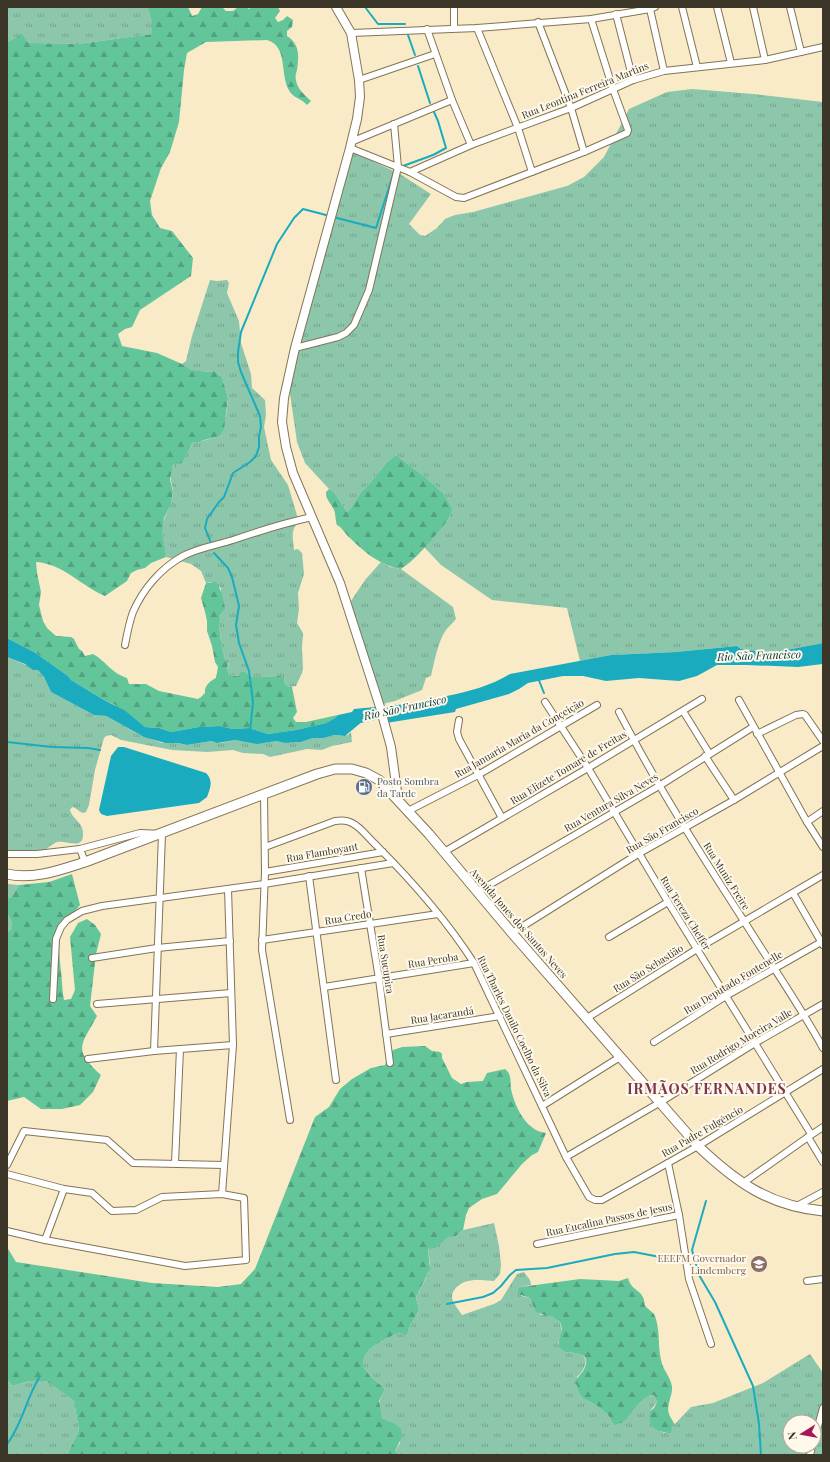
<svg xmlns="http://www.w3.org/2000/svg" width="830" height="1462" viewBox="0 0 830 1462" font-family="'Playfair Display',serif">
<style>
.grass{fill:url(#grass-tufts);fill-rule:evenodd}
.forest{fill:url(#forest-firs)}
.water{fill:#1aacbe}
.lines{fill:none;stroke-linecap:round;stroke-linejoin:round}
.stream{stroke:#1aacbe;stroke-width:2}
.river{stroke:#1aacbe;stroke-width:12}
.minor-casing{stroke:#827455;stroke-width:8}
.tertiary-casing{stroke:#827455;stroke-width:10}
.secondary-casing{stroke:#827455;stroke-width:11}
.minor{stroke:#fff;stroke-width:6}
.tertiary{stroke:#fff;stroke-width:8}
.secondary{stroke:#fff;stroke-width:9}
.labels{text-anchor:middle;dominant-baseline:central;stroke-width:4;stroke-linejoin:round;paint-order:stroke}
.street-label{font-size:10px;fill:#3c3628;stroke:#fff9eb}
.service-label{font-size:10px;fill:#4e5e75;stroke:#fff9eb;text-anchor:start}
.education-label{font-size:10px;fill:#785e54;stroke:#fff9eb;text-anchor:end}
.water-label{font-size:11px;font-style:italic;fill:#034048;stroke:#fff9eb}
.district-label{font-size:14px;font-weight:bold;letter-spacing:1px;fill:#7c364b;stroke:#fff9eb}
</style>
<defs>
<pattern id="grass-tufts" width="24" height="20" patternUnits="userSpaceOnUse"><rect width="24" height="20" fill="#8dc7ab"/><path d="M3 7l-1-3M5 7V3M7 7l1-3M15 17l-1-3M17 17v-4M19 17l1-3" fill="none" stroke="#74a28b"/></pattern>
<pattern id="forest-firs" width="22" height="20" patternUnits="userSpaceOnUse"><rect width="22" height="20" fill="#63c59a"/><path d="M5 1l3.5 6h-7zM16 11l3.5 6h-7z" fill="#53a17e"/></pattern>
</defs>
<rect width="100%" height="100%" fill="#faebc8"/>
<g class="grass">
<polygon points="7,7 147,7 151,17 153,34 78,44 7,43"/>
<polygon points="692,89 754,94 823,102 823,643 771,653 741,649 737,646 676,652 611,655 580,661 567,608 492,600 441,565 424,547 450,517 443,493 425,477 396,455 388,461 370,483 361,492 351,508 347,512 334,492 329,489 305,463 297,442 289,387 351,152 357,154 400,174 431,194 409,224 420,235 425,236 437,228 445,219 455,215 473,212 567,186 584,177 604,157 629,109 667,92"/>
<path d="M210 280 217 281 227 280 229 283 227 293 239 321 241 343 251 374 252 388 265 400 266 415 264 427 271 460 288 485 299 522C290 529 293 539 294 550L298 549 302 553 304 574 298 593 299 609 297 623 303 633 302 648 303 669 302 673 296 686 289 687 285 684 284 677 280 676 250 677 247 675 230 676 227 670 229 663 225 660 222 654 219 621 224 604 221 597V588L211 582 206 583 201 571 191 564 166 557C164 549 162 540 162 532 162 518 171 508 173 494 174 485 166 475 174 465 180 456 189 453 193 442 201 442 208 439 216 437L226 416 228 398 222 377 214 371C202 373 191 373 182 364L186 361 192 336Z"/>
<path d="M381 562 390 567 401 569 453 607 456 619C453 623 449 626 446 630 438 641 434 663 431 676L426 678 422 690 395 701 386 703 380 707 357 632 351 601 365 580Z"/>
<path d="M7 657 38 670 44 677 51 692 94 715 106 716 138 734 162 743H178L187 745 212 741 220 743 236 740 276 741 285 743 301 742 313 738H324L334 735 342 736 348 735 351 732 352 742 332 746 322 750 307 749 270 757 263 754 243 753 233 750 207 752 172 750 121 740 111 735 106 736 104 738 95 770 89 805 86 812 83 813C79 812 77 808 72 807L70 810C72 819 83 822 83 833 84 851 67 840 57 842 51 844 47 850 41 852 31 854 17 851 7 850Z"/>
<polygon points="7,884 19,885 11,897 7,899"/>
<polygon points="7,913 12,923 12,931 7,932"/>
<path d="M494 1223 499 1246 501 1265 500 1274 494 1281C481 1280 464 1277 455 1289 452 1293 451 1297 453 1301 455 1306 459 1310 462 1315L494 1304 501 1300 517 1274 524 1272 530 1280 531 1285 521 1287V1296L530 1298 534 1307 541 1315H552L560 1322 562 1334 558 1343C559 1345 561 1349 564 1350 567 1353 572 1352 576 1353 592 1356 585 1369 577 1377L579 1393 582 1398 596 1405 608 1415 614 1426C617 1425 620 1423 623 1421 631 1415 643 1394 654 1395L657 1402 650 1411C652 1425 650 1428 665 1433L672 1427 691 1407 713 1403 763 1383 810 1354 823 1373V1455H402L395 1452 400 1443 394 1423 382 1418C377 1405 379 1401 385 1389L371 1377 364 1368C364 1365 363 1361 364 1358 368 1346 389 1337 399 1333L407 1336 409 1328 419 1310 416 1297 428 1274 430 1264 428 1249 442 1242 450 1236H456L463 1230ZM790 1422H814V1446H790Z"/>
<polygon points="7,1380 13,1386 29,1381 46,1381 74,1401 79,1430 67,1455 7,1455"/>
</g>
<g class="forest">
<path d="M147 7H188L192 16 198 14 202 7H222L226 11H233L238 7H246L249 9 252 7H278L280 11 275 18 278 22 283 20 287 16 293 20 292 27 287 31V36C300 44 299 56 297 70 296 73 295 77 296 80 297 89 305 95 311 101L307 105C302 99 294 98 290 92 279 76 289 46 267 40L206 42 187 53 184 70 179 122 170 152 161 168 150 201 152 215 160 228 172 231 193 258 191 276 140 310 132 327 125 329 118 334 122 346 157 353 182 364 191 370 207 372 214 371 222 377 228 398 224 429 220 435 216 437 204 440 199 442H193L182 463 173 465 170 479 173 492 171 504 164 518 162 533 166 557 151 563 145 568 137 570 131 573 127 581 105 596C81 586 64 564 36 562L37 573 41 592 39 605 43 621 47 628 56 636 71 637 74 639 79 649 82 651 85 656 93 654C107 662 111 673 127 678L129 684H146L159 691 198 699 201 697 205 693C204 686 210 681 216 678L218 667 215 662 212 646 207 631V621L205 612 201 598 206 583 216 582C221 588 224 601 225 609 224 610 221 613 221 614 217 621 222 652 225 660H229L227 670 230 676H238L241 672H245L250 677 280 676 284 677 285 684 289 687H292L297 712 293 718 296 722H306L338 715 335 718 326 723 296 730 268 734 249 728 233 729 220 726 199 727 171 732 159 728 145 727 115 705 104 700 71 680 68 676 34 652 7 638V43L22 34 28 43 78 44 152 34 151 17Z"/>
<path d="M396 455 425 477 443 493 452 509C451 512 451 515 449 518 438 533 416 560 401 569 381 566 364 552 350 538 345 534 343 528 337 525 335 520 336 512 333 508 330 502 326 500 326 492L329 489 334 492 347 512 351 508 361 492 370 483 388 461Z"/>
<path d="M72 874 80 905C58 931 57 938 61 971 62 981 62 990 64 1000L71 999 75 990 70 937 78 923 87 919 95 925 101 934 96 954 90 1006 97 1016C80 1047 73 1049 101 1075L93 1092 80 1105 62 1109H41L24 1097 7 1101V932L12 930V923L7 913V899L11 897 19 885 49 882Z"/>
<path d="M425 1046 432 1051 440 1052 442 1054V1058L452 1078 461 1084 467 1082 483 1081 487 1073 505 1069C512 1074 510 1081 511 1089 515 1107 526 1131 546 1133L538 1152 532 1155 522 1164 497 1194 482 1199 469 1208 466 1215 463 1230 456 1236H450L435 1248 428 1249 430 1269 416 1297 419 1310 409 1328 407 1336 399 1333C389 1337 368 1346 364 1358 363 1361 364 1365 364 1368L371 1377 385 1389 379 1401 382 1418 394 1423 401 1429 402 1436 395 1452 402 1455H67L79 1430 74 1401 46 1381H29L13 1386 7 1380V1247L16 1262 152 1283 218 1287 241 1284 255 1269 315 1117 329 1107 340 1089 352 1079 371 1068 385 1065 388 1058 393 1050 402 1047Z"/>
<path d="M628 1278C632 1293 644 1288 645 1306L654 1314 656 1319C660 1333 658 1347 661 1360 663 1370 670 1376 672 1386 673 1396 666 1404 669 1414 670 1417 673 1421 675 1425L672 1427 671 1433C656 1432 648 1428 650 1411L654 1408 657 1402 654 1395C643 1394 631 1415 623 1422 620 1423 617 1425 614 1426L608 1415 596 1405 582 1398 579 1393 577 1385 574 1383C577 1377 583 1373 585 1367 592 1351 571 1354 564 1351 562 1350 561 1348 559 1347 557 1338 565 1334 560 1322L552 1316H547L536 1312 530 1298 518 1294V1289L521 1287 580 1279 619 1281Z"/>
</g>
<g class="water">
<polygon points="7,638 34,652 68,676 71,680 104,700 124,710 145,727 159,728 171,732 199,727 220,726 233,729 249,728 268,734 296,730 326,723 335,718 338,715 352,712 354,709 375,707 376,710 345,736 334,735 324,738 313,738 301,742 285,743 276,741 257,744 236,740 217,743 212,741 187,745 178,743 165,743 144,737 106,716 94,715 51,692 44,677 38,670 33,670 25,664 7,657"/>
<path d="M823 643V664L798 667 746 665H717L697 676 679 681 639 678 606 681 583 676H563L528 683 519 689 509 694 456 709 455 712 386 723 380 709C423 698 472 697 510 674L611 655 676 652 737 646 741 649 771 653Z"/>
<path d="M118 747H124L206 773C214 781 210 788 207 797L199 803 107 816 101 814 99 810 111 756Z"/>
</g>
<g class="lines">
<g class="stream">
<polyline points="365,7 378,24 405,24"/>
<polyline points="408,35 415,55"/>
<polyline points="418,66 430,103"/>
<polyline points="403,166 433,155 446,148 438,121 434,112"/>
<polyline points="333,217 376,228 394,172"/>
<polyline points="211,543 205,528 207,519 219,502 224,497 233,473 250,462 256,456 259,447 259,436 261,427 260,416 241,372 238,362 238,352 241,332 277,244 294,218 303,209 326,215"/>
<polyline points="214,553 228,568 232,577 239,606 236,625 239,643 249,671 253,702 250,732"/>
<polyline points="538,678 544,693"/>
<polyline points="7,742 52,747 88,748 100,750"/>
<polyline points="706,1201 692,1250 699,1275 715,1302 753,1386 759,1424 761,1455"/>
<polyline points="447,1304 483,1297 493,1293 501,1286 510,1275 516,1270 547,1268 615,1254 634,1252 660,1257 681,1257"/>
<path d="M7 1444C22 1425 26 1399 39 1378"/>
</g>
<polyline class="river" points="356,718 393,710"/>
<g class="minor-casing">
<g id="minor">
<polyline points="682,7 697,67"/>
<polyline points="717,7 731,63"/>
<polyline points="753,7 765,60"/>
<polyline points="790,7 801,52"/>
<polyline points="650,9 664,71"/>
<polyline points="616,14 633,80"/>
<polyline points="538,22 571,108 584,152"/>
<polyline points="454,28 454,7"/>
<polyline points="477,28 518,128 532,172"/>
<polyline points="427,29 452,100 471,145"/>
<polyline points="351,33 477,28 591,19 650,9 655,7"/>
<polyline points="359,80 435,54"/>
<polyline points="351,142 452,100"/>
<polyline points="350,148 410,172 456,197 464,198 584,152 627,133 628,130 613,89 591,19"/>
<polyline points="410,172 471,145 571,108 633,80 664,71 765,60 823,47"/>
<polyline points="295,348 338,337 346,333 354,325 369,290 398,167 394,124"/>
<path d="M125 645C127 634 129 623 133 612 143 589 161 568 183 556 198 548 217 545 233 540 259 531 285 523 312 517"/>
<polyline points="739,700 807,822 823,847"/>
<polyline points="545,702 588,768 668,902 811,1134"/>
<polyline points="683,711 709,753"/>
<path d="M619 712C656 784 700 853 744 921 770 963 799 1004 823 1048"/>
<polyline points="459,720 457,732 459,739 502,818"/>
<polyline points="757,734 796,715 803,714 805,715 823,741"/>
<polyline points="705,756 734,800"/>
<polyline points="264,794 265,872 262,950 290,1120"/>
<polyline points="408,811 478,775 597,705"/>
<polyline points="807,822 823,811"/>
<path d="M265 847 335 821C341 820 347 820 352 823 361 827 369 839 377 846 413 882 447 921 474 963L566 1157 589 1197 595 1200H602L698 1146 823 1069"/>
<polyline points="80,849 140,833 162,834 154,1051"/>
<polyline points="444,852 588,768 702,699"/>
<polyline points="7,854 37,854 80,849 85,862"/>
<polyline points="361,868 379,979 390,1063"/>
<polyline points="265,872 383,852"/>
<polyline points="309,876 336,1080"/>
<polyline points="477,892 659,786 753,727"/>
<polyline points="793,893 823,945"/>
<polyline points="512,933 638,854 734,800 823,746"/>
<polyline points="609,937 668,902"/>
<polyline points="262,940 438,914"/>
<polyline points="92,958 157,948 230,941"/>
<polyline points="324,987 474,963"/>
<polyline points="53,999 56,939 61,927 67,920 82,911 102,906 264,884 393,863"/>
<polyline points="97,1004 231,993"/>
<polyline points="587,1018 697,949 823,875"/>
<polyline points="386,1034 500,1016"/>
<polyline points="654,1042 726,996 823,941"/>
<polyline points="88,1059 154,1051 233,1045"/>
<polyline points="542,1106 620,1057"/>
<polyline points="808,1137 823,1162"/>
<polyline points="566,1157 659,1103 755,1043 823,1004"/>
<polyline points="175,1163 180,1049"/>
<polyline points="668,1163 679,1215 689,1279 711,1344"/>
<polyline points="7,1165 24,1131 107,1140 133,1163 224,1165"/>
<polyline points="7,1174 64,1189 92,1193 112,1211 136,1210 162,1197 222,1194 244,1198 246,1260 185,1266 45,1240 7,1231"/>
<polyline points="743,1183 808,1137 823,1127"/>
<polyline points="222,1194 233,1045 228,889"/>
<polyline points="795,1207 823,1192"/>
<polyline points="45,1240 64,1189"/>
<polyline points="537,1244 679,1215"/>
<polyline points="807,1281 823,1279"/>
<polyline points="814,1440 823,1408"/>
<polyline points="810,1455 812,1446"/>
</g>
</g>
<g class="tertiary-casing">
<polyline id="tertiary" points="336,7 351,33 359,80 360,97 357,119 350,148 295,348 284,398 282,422 286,447 293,473 340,583 380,707 391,747 398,799"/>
</g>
<g class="secondary-casing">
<path id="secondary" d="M7 874C33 880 60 870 85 862L317 774 335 769H352L366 773 379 780 429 834 512 933 698 1146C736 1182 769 1206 823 1211"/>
</g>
<use href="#minor" class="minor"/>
<use href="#tertiary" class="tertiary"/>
<use href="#secondary" class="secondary"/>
</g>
<defs>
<g id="fuel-disc" transform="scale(0.9)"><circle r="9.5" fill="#5c6f8a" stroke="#fff9eb"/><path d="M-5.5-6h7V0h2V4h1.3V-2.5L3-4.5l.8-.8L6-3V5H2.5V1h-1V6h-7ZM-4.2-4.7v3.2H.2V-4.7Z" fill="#fff"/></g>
<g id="school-disc" transform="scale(0.9)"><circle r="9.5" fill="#8d6e63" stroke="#fff9eb"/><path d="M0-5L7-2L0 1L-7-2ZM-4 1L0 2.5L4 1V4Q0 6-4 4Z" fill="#fff"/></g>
</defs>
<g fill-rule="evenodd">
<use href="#fuel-disc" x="364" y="787"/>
<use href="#school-disc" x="759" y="1264"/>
</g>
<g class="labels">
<g class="street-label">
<text transform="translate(585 90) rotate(-22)">Rua Leontina Ferreira Martins</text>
<text transform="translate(519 738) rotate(-30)">Rua Januaria Maria da Conçeição</text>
<text transform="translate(568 767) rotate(-31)">Rua Elizete Tomare de Freitas</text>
<text transform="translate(611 802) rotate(-30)">Rua Ventura Silva Neves</text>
<text transform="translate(662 830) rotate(-30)">Rua São Francisco</text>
<text transform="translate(322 852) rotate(-10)">Rua Flamboyant</text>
<text transform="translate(727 876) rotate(58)">Rua Muniz Freire</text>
<text transform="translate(686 913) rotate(58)">Rua Tereza Cheffer</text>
<text transform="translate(348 917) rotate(-9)">Rua Credo</text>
<text transform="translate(519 923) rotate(49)">Avenida Jones dos Santos Neves</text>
<text transform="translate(433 960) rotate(-9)">Rua Peroba</text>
<text transform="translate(386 964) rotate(81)">Rua Sucupira</text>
<text transform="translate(648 968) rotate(-32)">Rua São Sebastião</text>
<text transform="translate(733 982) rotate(-31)">Rua Deputado Fontenelle</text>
<text transform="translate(442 1015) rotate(-9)">Rua Jacarandá</text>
<text transform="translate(515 1026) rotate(64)">Rua Tharles Danilo Coelho da Silva</text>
<text transform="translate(741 1041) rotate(-31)">Rua Rodrigo Moreira Valle</text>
<text transform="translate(702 1131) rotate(-30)">Rua Padre Fulgêncio</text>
<text transform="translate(609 1219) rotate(-12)">Rua Eucalina Passos de Jesus</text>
</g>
<g class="service-label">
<text x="377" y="781">Posto Sombra<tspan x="377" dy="12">da Tarde</tspan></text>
</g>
<g class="education-label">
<text x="746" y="1258">EEEFM Governador<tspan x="746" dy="12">Lindemberg</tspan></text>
</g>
<g class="water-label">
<text transform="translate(759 655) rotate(-2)">Rio São Francisco</text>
<text transform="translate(405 707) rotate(-12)">Rio São Francisco</text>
</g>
<g class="district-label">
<text x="707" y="1088">IRMÃOS FERNANDES</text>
</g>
</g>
<rect width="830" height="1462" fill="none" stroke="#3c3628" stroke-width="16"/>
<g transform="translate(802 1434) rotate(259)"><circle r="19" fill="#fff9eb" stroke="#b1ab9d"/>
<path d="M0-3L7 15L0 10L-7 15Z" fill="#a81754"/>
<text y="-6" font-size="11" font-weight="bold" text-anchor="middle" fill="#3c3628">N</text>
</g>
</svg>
